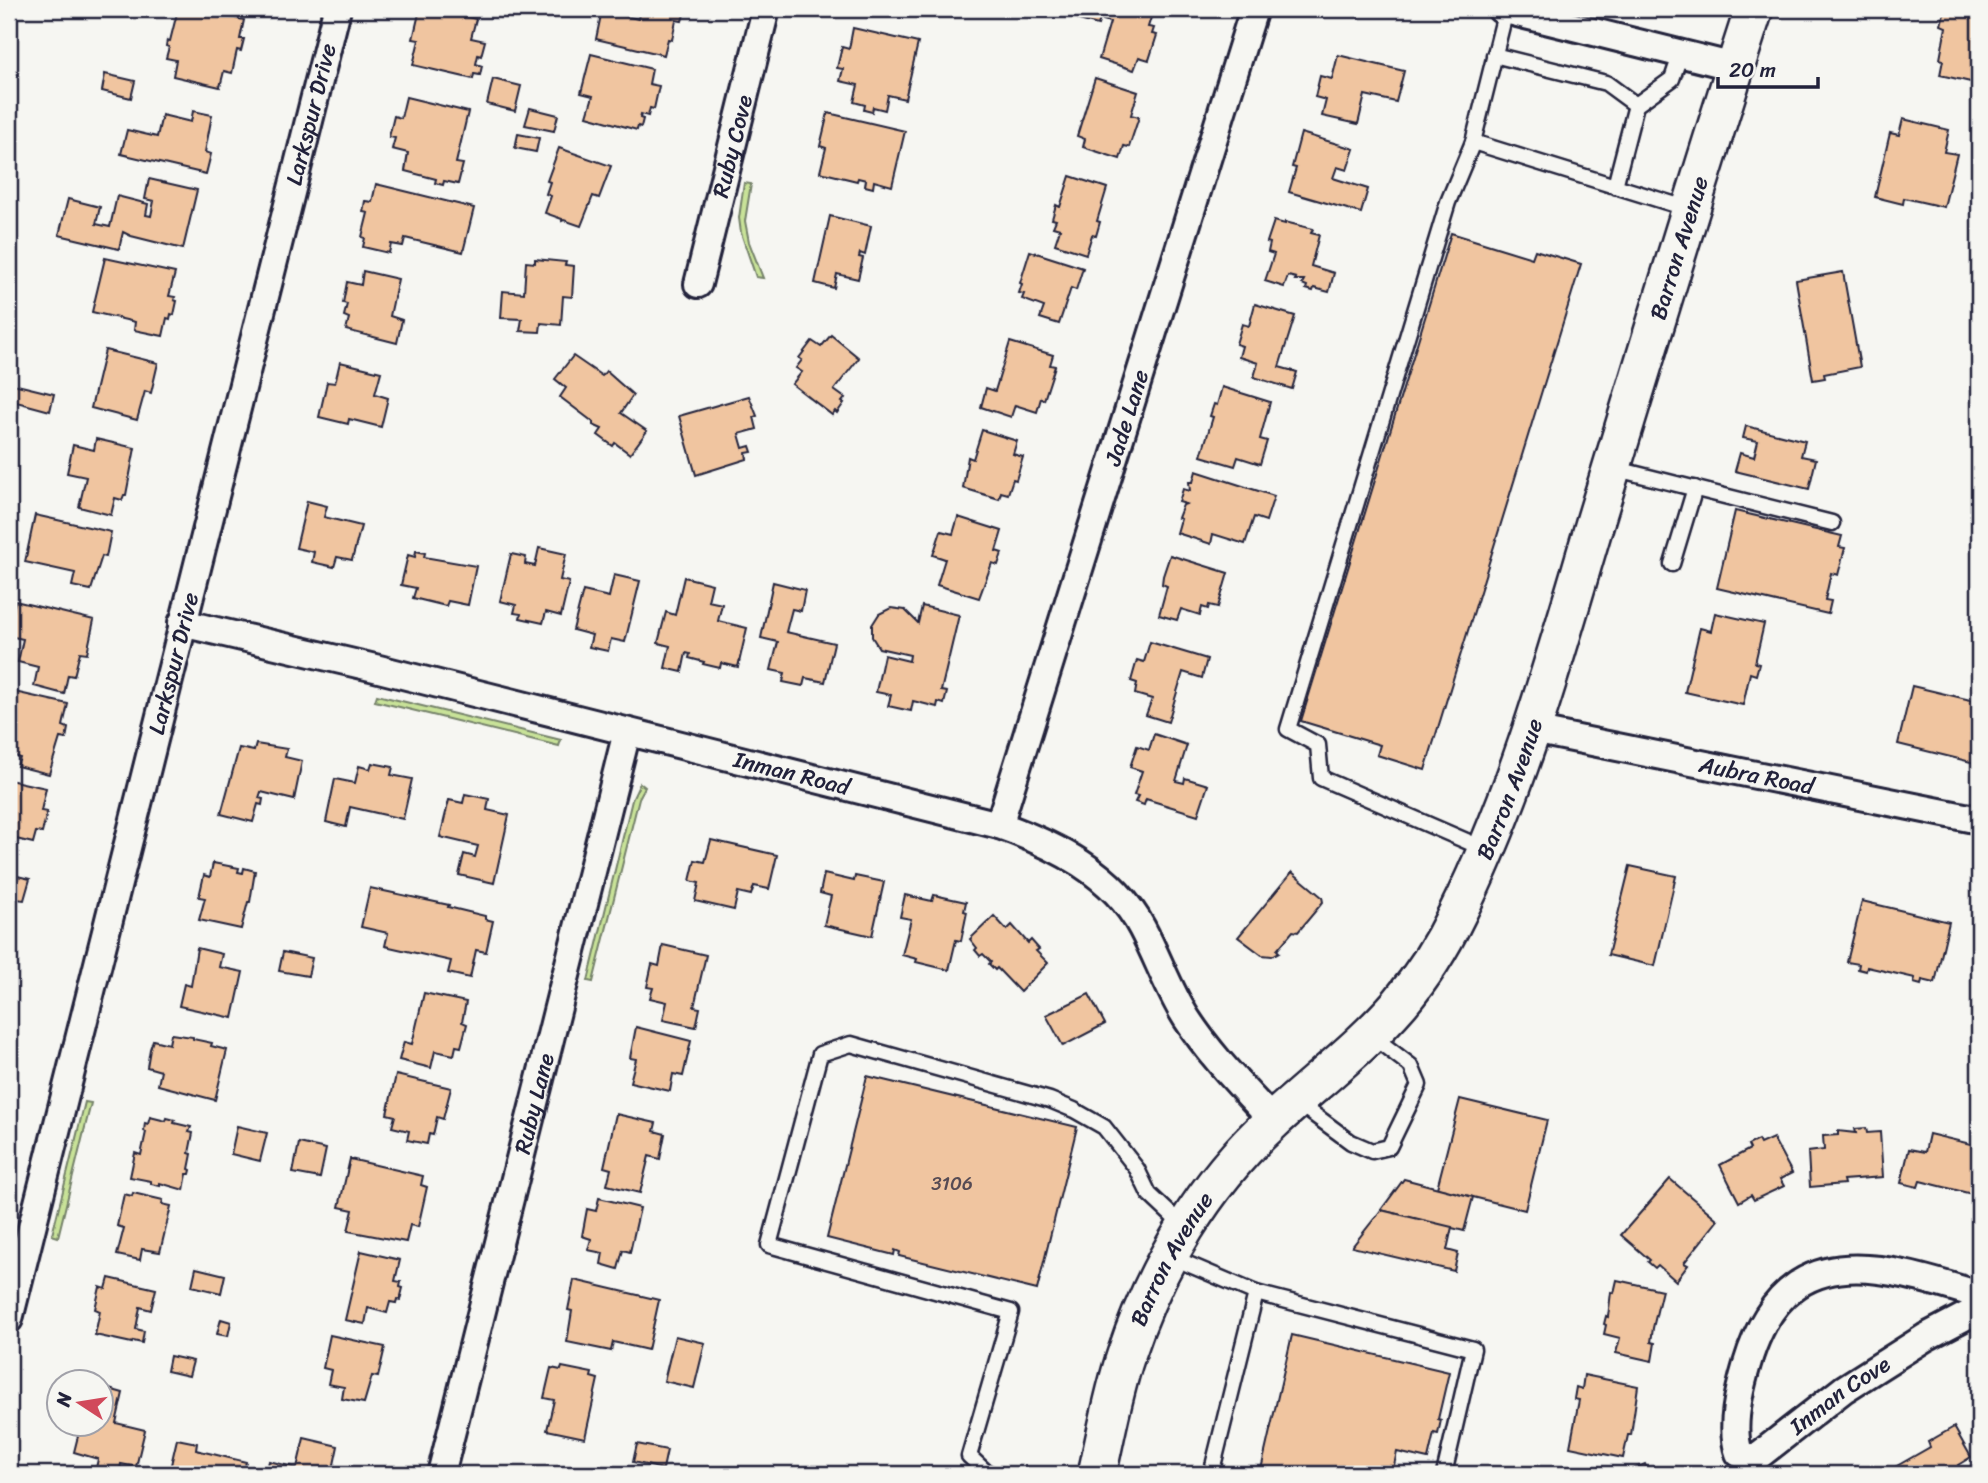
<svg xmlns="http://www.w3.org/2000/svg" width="1988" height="1483" viewBox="0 0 1988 1483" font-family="Sriracha,sans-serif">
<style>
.green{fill:#c8e298;stroke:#75826a;stroke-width:2}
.building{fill:#f0c5a0;stroke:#22223b;stroke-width:2}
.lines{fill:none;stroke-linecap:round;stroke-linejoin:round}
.service-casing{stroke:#22223b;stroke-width:19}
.minor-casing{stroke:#22223b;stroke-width:32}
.secondary-casing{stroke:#22223b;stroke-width:42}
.service{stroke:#f6f6f2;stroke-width:14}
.minor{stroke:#f6f6f2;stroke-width:26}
.secondary{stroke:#f6f6f2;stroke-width:37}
.labels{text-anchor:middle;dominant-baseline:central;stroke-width:5;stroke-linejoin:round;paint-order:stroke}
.number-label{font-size:19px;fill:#564b54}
.street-label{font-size:23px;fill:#22223b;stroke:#f6f6f2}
</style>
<rect width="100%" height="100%" fill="#f6f6f2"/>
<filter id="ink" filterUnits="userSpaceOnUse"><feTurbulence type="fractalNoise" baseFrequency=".0143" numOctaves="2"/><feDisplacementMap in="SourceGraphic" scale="14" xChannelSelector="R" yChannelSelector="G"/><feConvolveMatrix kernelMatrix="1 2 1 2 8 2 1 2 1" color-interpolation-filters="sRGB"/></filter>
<g filter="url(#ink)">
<g class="green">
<polygon points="744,183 751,184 745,221 749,242 763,278 756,277 741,233 739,218"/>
<polygon points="377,695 561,740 559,746 375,701"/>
<polygon points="640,783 645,787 639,798 593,982 588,981 632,800"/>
<polygon points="85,1102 91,1103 58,1237 52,1235"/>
</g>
<g class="building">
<polygon points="178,9 193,9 244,20 240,39 244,39 241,51 237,50 232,73 224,71 220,87 173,76 176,60 166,58 169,47 166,46 167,40 170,41"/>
<polygon points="420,9 432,9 476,19 471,38 485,41 481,56 478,55 476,64 482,66 480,75 474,74 473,79 413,65 419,40 413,39"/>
<polygon points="553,9 574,9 572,16 552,12"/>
<polygon points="640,9 685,11 682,21 676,20 672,40 668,39 664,55 596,39 602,10 638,19"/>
<polygon points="1083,9 1146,9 1153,11 1148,27 1154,28 1152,34 1157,35 1149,60 1139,57 1134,70 1099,59 1110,22 1100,19 1098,25 1079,20"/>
<polygon points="1945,9 1979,9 1979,63 1975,83 1940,75 1943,60 1940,59 1946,27 1941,25"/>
<polygon points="853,28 918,43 905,99 888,95 885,110 873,107 872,112 864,110 865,105 854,102 858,85 840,81 843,69 837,68 842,47 849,49"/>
<polygon points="591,54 652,69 649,84 659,86 654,109 650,108 648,116 641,114 640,118 643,119 641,127 638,126 637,130 587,116 593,96 581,93"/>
<polygon points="1338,55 1404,71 1396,102 1365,95 1358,124 1322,116 1326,100 1315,97 1320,76 1332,79"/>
<polygon points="105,74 135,81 131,98 102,91"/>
<polygon points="1095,78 1138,92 1131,115 1139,117 1129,147 1124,146 1120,159 1083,147 1085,139 1077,136"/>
<polygon points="493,79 521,86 515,111 487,104"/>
<polygon points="406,97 468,112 456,163 463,164 458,184 444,181 443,185 435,183 436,179 405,171 408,153 392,149 395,138 389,137 394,116 401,118"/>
<polygon points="530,108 558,115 554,131 525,125"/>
<polygon points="193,111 212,115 205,152 211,154 206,174 121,154 127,130 157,137 162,115 191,122"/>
<polygon points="828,113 905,131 892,186 874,181 873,188 865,186 866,180 858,178 857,181 820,172 826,148 820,146"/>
<polygon points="1903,119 1949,130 1944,152 1957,154 1944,207 1904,198 1903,204 1875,197 1890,133 1899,135"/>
<polygon points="1301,133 1354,149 1347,170 1337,167 1333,178 1368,189 1361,213 1289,192 1296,168 1292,167"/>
<polygon points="518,134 539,138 536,152 515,148"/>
<polygon points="559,148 611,166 599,198 593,196 581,226 564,220 562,221 562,219 545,213 551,196 546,194 550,182 547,181"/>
<polygon points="1070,176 1107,188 1097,221 1100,222 1096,236 1092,235 1086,254 1055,244 1060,229 1053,227 1056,220 1052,219 1056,205 1060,207"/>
<polygon points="149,179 197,190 183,249 131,236 123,232 119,249 59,235 68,199 100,207 96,224 110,227 117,196 148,204 146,215 151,216 154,201 145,199"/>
<polygon points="376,184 474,208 463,252 405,238 403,246 391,244 389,253 363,247 365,238 362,237 368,213 363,212 365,201 372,202"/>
<polygon points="830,216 871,226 865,255 860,253 859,257 863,258 858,279 837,274 834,288 815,283"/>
<polygon points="1274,221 1285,224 1285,222 1313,229 1311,233 1319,235 1311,266 1334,273 1329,292 1314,288 1313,291 1306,289 1307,286 1302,284 1304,280 1295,280 1296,278 1288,276 1284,287 1265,281 1274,254 1268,252 1270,243 1267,242"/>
<polygon points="1451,233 1532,258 1535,250 1581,264 1425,770 1377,755 1380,745 1301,721"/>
<polygon points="1030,251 1083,268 1076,290 1071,288 1059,324 1040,318 1044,307 1022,299 1024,294 1019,293 1022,284 1020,283"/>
<polygon points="105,258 175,273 169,296 175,297 174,300 177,301 174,315 171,314 170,319 167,318 163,336 134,330 135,322 92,312"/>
<polygon points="535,259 566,262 565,265 574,266 572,297 563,296 561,325 541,323 540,332 520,331 522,319 501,318 503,291 524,293 526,262 535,263"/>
<polygon points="363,271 398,279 390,316 402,320 397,343 346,330 349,318 344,316 347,304 343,303 347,282 361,285"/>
<polygon points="1843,272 1860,367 1824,374 1825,378 1813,380 1796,280"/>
<polygon points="1255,304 1295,316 1279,367 1297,372 1292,389 1254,377 1258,363 1239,357 1242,346 1236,344 1242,324 1249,326"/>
<polygon points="831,335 859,358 834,390 845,398 842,402 844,403 837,413 835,411 832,415 792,384 802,372 796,368 802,360 799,358 812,341 821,347"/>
<polygon points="1010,342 1053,355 1050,365 1055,366 1044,400 1041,398 1037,412 1015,405 1011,417 981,407 986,388 995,391"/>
<polygon points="105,350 158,363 151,393 145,391 137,420 91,408"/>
<polygon points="573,356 602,376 606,371 633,395 621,413 647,431 630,454 615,443 613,446 598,435 602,429 593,425 593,422 560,397 566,388 555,379"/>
<polygon points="340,362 381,372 375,394 388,398 381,427 349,419 348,424 319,417 327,382 335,383"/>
<polygon points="9,383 54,394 50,411 9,400"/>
<polygon points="1222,387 1270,402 1260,439 1267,441 1260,464 1238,457 1235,466 1201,456 1213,417 1210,416 1214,404 1217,405"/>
<polygon points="749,396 757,416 754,417 757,429 739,434 743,448 750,446 752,452 746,453 747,459 696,475 679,416"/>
<polygon points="1746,426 1805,441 1801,456 1816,459 1809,489 1735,471 1740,453 1754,457 1758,441 1743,438"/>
<polygon points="982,430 1017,441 1013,454 1023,457 1016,480 1013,479 1008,494 1001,492 999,499 963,488 968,457 973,459"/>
<polygon points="96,439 135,448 126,495 124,495 122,500 115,498 111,515 79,507 86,477 67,473 73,445 94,450"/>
<polygon points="1196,471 1274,496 1266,521 1254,517 1245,544 1213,534 1211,544 1177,533 1181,519 1178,518 1183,505 1186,504 1179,502 1183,489 1190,491 1189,482 1193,482"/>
<polygon points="307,501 327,506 324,517 361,526 352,560 337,557 334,567 312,562 314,552 296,548"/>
<polygon points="1735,511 1842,536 1839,547 1845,548 1838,575 1831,573 1825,600 1831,601 1828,614 1717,588"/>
<polygon points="35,515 111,532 106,557 102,556 91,590 72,586 75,573 25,562"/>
<polygon points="958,517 1002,531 996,551 1002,553 998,565 992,563 979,598 937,585 945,559 933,555 941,531 953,534"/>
<polygon points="539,548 566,554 560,580 569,582 561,616 546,612 543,623 520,618 521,614 514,613 516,605 500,601 511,554 526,557 525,564 535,566"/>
<polygon points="416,551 425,553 424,557 476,566 468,605 448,601 446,606 413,598 416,588 401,585 408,555 415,557"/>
<polygon points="1170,555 1228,573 1218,607 1209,605 1208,609 1202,607 1200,615 1181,609 1177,620 1159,615 1167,586 1162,584 1163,576"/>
<polygon points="614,575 640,581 625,642 611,639 608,651 589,647 592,635 573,630 583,591 609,597"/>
<polygon points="684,577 712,584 708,601 722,604 718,621 747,628 738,667 721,663 720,668 703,664 704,662 689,658 690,654 686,653 682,672 665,668 670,646 658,643 666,612 675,615"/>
<polygon points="773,582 805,590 801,611 792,609 786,632 834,643 825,682 805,678 803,686 783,682 785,673 771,670 778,642 761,638"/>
<polygon points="15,601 94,620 87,653 80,652 74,676 68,675 64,694 34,686 38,667 18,662 23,639 9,636"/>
<polygon points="922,606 959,615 941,691 947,692 944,704 938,702 937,707 913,701 911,711 888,706 891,695 876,692 884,655 909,661 910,655 879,648 872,637 872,625 879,614 891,608 905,610 918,623"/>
<polygon points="1715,613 1764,624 1755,663 1759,664 1756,675 1750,673 1743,705 1685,692 1700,628 1711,631"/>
<polygon points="1150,642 1207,659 1202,678 1183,672 1168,722 1146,715 1152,699 1135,694 1137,683 1131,681 1137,660 1144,662"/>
<polygon points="1912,686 1979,702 1979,764 1898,744"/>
<polygon points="10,691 68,704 63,726 68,728 66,739 60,738 49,774 17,766 20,758 9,753"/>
<polygon points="1154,734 1187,745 1176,781 1184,783 1185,778 1208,785 1198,815 1146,799 1144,805 1135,802 1138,796 1134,795 1142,771 1130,767 1137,746 1149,750"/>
<polygon points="256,744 287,749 285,757 302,761 294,800 261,792 259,798 263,799 262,805 258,804 253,822 221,814 239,748 254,751"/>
<polygon points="372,763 393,767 391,775 412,779 403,819 350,807 346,827 326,822 335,779 355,783 359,766 370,769"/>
<polygon points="9,780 46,788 41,811 47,812 42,833 36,832 33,843 16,839 11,855 9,855"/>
<polygon points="465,794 489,799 487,810 509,815 494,883 459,875 464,854 475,857 478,846 440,837 449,800 463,803"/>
<polygon points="711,840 777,855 769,889 754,886 751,895 738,892 734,910 695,901 699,883 690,881 695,860 705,862"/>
<polygon points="213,863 239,868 238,872 243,873 244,868 255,871 250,902 248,902 241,929 199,920 205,898 199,897 204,875 210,877"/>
<polygon points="1630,866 1676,876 1655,966 1608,955"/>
<polygon points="1292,872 1322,897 1323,902 1298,932 1293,931 1277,950 1279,952 1272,956 1262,955 1238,937"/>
<polygon points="9,874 30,879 24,900 17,899 12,924 14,925 11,941 9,940"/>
<polygon points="824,874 854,881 855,876 884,882 872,936 824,925 831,896 820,893"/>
<polygon points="370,888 449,905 448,907 485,916 485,919 493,921 486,952 476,950 470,978 448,973 451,961 385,946 388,933 361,927"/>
<polygon points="905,895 932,901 934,895 966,902 964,911 967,912 961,941 956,940 949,970 916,962 917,959 902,955 911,919 900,917"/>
<polygon points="1862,901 1949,922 1935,983 1922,980 1921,985 1914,983 1915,978 1867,967 1866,971 1858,969 1859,964 1847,962"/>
<polygon points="994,916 1007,930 1012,925 1028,943 1031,940 1039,949 1036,951 1048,963 1020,992 997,968 995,970 989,964 991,962 983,954 980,956 975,950 977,948 970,939"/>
<polygon points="663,945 706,955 694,1007 700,1008 696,1027 663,1020 667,1002 650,998 653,988 647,987 652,964 659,966"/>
<polygon points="197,948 222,954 219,967 243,972 233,1018 179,1006 184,984 191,986"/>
<polygon points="283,952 312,958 308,976 279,971"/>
<polygon points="424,993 466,1002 462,1022 467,1024 461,1047 456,1046 454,1055 435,1051 431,1068 399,1060 404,1042 412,1044"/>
<polygon points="1089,994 1105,1024 1063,1046 1046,1015"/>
<polygon points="636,1027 691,1041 683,1076 673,1074 670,1091 630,1082 636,1059 630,1058"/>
<polygon points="171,1034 193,1037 193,1039 212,1043 211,1046 227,1050 215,1100 158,1085 161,1071 147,1067 150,1049 153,1040 169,1044"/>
<polygon points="396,1075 451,1088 443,1119 437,1117 433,1135 429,1134 427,1144 407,1140 409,1131 392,1127 395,1116 387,1114"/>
<polygon points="867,1076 1077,1127 1037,1290 899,1256 900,1252 895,1250 894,1255 827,1238"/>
<polygon points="1460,1099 1547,1120 1525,1210 1437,1188"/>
<polygon points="616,1114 656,1123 654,1131 665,1134 660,1159 649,1156 640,1193 607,1185 611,1169 604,1167"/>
<polygon points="150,1117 166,1121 167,1118 175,1120 174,1123 191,1127 189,1132 193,1133 189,1153 192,1154 189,1169 191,1170 190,1174 187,1174 184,1190 160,1183 160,1186 151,1184 151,1181 130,1177 135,1153 141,1155 146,1132 144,1131 145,1123 148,1124"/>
<polygon points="237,1126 267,1133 260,1161 231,1154"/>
<polygon points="1866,1128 1867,1133 1880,1132 1883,1177 1843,1180 1844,1184 1810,1187 1808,1152 1824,1150 1823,1136 1838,1135 1838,1131 1856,1133 1855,1129"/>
<polygon points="1929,1134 1979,1146 1979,1164 1972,1194 1920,1181 1918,1187 1901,1183 1909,1149 1925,1152"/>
<polygon points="1773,1138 1792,1173 1780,1179 1784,1186 1754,1200 1751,1195 1739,1202 1720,1165 1750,1149 1748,1145 1758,1140 1760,1144"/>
<polygon points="299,1143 326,1149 320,1178 293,1173"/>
<polygon points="350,1159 423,1176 421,1185 427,1187 418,1227 410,1225 406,1242 348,1231 353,1210 339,1207"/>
<polygon points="1404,1179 1473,1197 1464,1231 1381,1210"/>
<polygon points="1670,1179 1718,1220 1684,1263 1688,1265 1676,1281 1658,1265 1655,1268 1648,1262 1650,1260 1621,1235"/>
<polygon points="133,1193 163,1200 162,1204 171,1206 160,1252 142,1249 140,1260 117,1255 124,1228 117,1226 124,1194 132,1196"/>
<polygon points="599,1198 640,1208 630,1252 623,1250 618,1269 601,1264 603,1253 588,1250 591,1239 582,1236 587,1209 596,1211"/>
<polygon points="1381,1210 1452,1227 1447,1250 1458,1253 1454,1271 1352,1247"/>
<polygon points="361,1251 400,1260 395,1281 401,1282 400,1287 403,1288 400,1300 397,1299 396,1303 390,1302 387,1313 368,1308 365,1324 345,1320"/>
<polygon points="196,1268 225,1275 221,1293 192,1286"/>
<polygon points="109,1278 156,1289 151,1310 140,1307 136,1329 144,1331 142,1343 133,1341 132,1343 95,1335 100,1311 95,1309 100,1287 106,1289"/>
<polygon points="574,1280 659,1300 648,1350 613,1342 611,1351 567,1342 572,1311 568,1310"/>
<polygon points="1617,1280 1662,1290 1653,1328 1651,1342 1655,1343 1652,1361 1616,1353 1620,1338 1604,1334 1606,1325 1604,1324 1606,1316 1608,1317 1611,1292 1614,1293"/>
<polygon points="221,1319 231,1322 228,1336 217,1334"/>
<polygon points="330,1335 385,1347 378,1377 372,1376 364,1403 342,1399 344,1387 328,1384 331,1370 323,1368"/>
<polygon points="1292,1335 1449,1372 1438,1419 1441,1420 1438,1434 1434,1433 1428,1459 1397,1452 1392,1474 1260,1474"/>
<polygon points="675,1336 705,1343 694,1388 664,1381"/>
<polygon points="170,1356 193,1361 189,1376 167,1371"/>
<polygon points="562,1367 592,1373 591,1377 598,1379 585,1438 547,1430 554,1400 544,1398 551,1368 561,1370"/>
<polygon points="1584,1375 1638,1386 1631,1435 1628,1435 1623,1458 1570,1447 1579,1400 1574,1399 1576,1387 1582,1389"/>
<polygon points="102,1387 123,1393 116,1423 145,1430 136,1467 121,1464 119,1474 96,1468 98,1459 74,1452 81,1424 102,1424"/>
<polygon points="1954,1427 1971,1457 1958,1465 1963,1474 1899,1474 1895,1467 1930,1447 1928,1442"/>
<polygon points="304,1438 338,1446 332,1474 266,1474 269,1461 297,1468"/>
<polygon points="177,1439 197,1443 196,1450 246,1462 243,1474 186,1474 170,1469"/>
<polygon points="637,1444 667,1450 663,1469 633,1462"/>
<polygon points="1645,1464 1649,1474 1621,1474"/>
</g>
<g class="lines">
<g class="service-casing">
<g id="service">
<polyline points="1506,10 1473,142 1689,209"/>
<polyline points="1494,55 1606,83 1636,105"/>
<polyline points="1473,142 1448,202 1288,729 1318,745 1321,778 1487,850"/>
<polyline points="1615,186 1636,105 1672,79 1681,53"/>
<polyline points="1613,468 1832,523"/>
<polyline points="1672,564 1695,488"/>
<polyline points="1297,1102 1351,1142 1372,1151 1389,1147 1419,1085 1411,1066 1372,1036"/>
<polyline points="1169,1256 1256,1293 1211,1474"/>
<polyline points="1256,1293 1473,1349 1444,1474"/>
<polyline points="991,1474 985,1471 969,1456 1011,1312 769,1245 820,1054 851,1044 1050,1100 1074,1110 1104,1127 1137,1169 1149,1194 1184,1227"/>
</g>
</g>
<g class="minor-casing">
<g id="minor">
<polyline points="1501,9 1735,67"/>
<path id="s1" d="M698 284 766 9"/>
<path id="s2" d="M182 623 375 668 999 825C1055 845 1113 873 1142 928 1158 958 1169 991 1187 1019 1211 1056 1243 1088 1273 1121"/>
<path id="s3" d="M1533 730 1979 820"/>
<path id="s4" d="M999 825 1254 9"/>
<path id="s5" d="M1979 1295C1879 1264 1785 1235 1747 1364 1739 1391 1730 1427 1739 1453L1749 1458 1758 1456 1844 1389 1926 1337 1979 1309"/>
<path id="s6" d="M9 1319 337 9"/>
<path id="s7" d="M441 1474 627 732"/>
</g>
</g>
<g class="secondary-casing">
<g id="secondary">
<path id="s8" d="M1097 1474C1106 1435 1113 1393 1126 1355 1155 1267 1205 1183 1273 1121 1315 1082 1362 1047 1400 1003 1422 977 1442 945 1457 914 1520 788 1556 653 1596 519 1648 349 1699 178 1754 9"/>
</g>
</g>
<use href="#service" class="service"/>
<use href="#minor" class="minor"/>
<use href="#secondary" class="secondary"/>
</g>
</g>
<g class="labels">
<g class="number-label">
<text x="952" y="1183">3106</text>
</g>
<g class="street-label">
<text stroke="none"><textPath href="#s6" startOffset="1242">Larkspur Drive</textPath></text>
<text stroke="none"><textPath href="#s1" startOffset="142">Ruby Cove</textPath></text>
<text stroke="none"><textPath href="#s8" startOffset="1384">Barron Avenue</textPath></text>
<text stroke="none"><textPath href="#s4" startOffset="427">Jade Lane</textPath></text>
<text stroke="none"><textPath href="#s6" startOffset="676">Larkspur Drive</textPath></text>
<text stroke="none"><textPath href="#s2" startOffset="628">Inman Road</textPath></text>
<text stroke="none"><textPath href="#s3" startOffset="228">Aubra Road</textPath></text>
<text stroke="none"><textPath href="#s8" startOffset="817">Barron Avenue</textPath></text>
<text stroke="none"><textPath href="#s7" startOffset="382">Ruby Lane</textPath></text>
<text stroke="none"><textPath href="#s8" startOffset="229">Barron Avenue</textPath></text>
<text stroke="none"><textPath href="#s5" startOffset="497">Inman Cove</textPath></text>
</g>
</g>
<rect width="1988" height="1483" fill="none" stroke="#f6f6f2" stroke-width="35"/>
<rect x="18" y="18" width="1953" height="1448" fill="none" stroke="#22223b" stroke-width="2.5" filter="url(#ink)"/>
<g transform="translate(80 1403) rotate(282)"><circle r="33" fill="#f6f6f2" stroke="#a1a1a9" stroke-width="2"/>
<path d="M0-5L12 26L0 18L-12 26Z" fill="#d1495b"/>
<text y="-10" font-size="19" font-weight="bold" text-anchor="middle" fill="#22223b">N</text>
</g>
<path d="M1718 77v10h100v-10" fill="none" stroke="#22223b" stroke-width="3.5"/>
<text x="1729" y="77" font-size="21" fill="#22223b" stroke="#f6f6f2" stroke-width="5" paint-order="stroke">20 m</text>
</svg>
